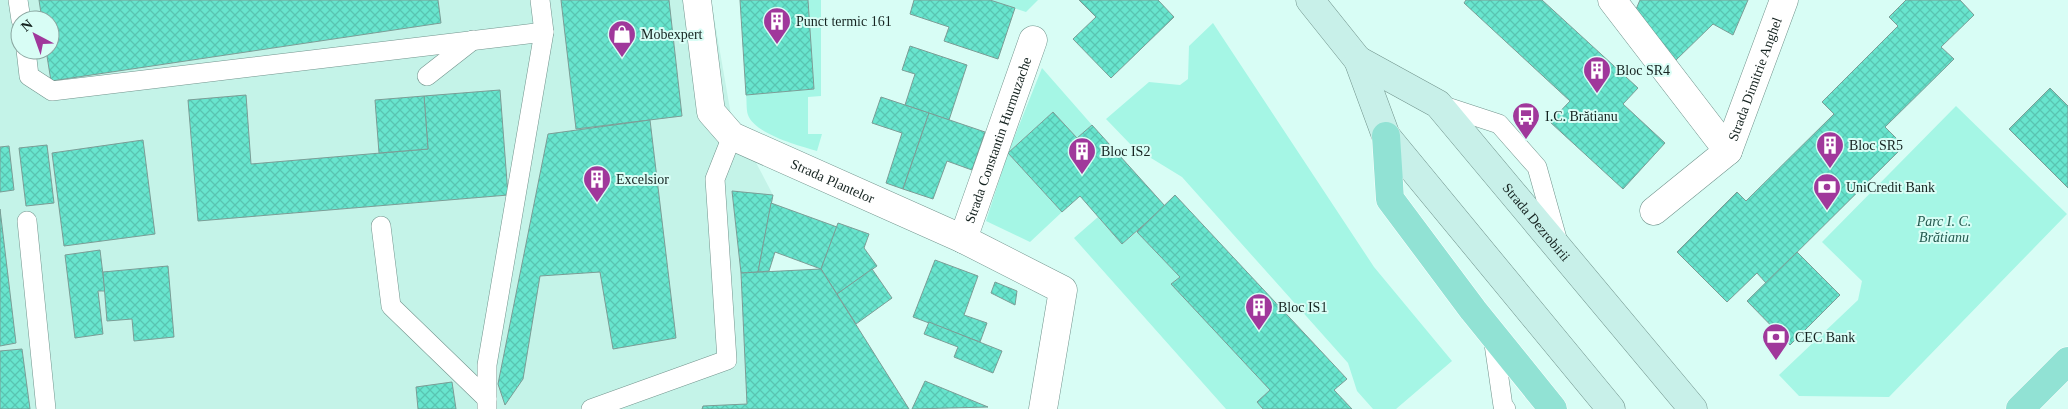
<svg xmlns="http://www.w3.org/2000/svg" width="2068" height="409" viewBox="0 0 2068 409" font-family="Georgia,serif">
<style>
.built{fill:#c4f3e8;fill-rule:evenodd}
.green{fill:#a5f6e5}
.building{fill:url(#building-cross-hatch);stroke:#7b9d96}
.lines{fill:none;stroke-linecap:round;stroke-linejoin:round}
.service-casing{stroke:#72948d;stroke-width:20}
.minor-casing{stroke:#72948d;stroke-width:29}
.secondary-casing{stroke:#72948d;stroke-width:29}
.primary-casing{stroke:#fff;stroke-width:29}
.service{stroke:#fff;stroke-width:19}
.minor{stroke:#fff;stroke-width:28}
.secondary{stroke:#c8f0e9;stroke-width:28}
.primary{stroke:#91e2d4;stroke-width:28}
.labels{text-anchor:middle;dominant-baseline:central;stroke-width:4;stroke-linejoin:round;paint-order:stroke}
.poi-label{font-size:14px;fill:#152320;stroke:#d8fdf5;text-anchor:start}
.street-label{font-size:14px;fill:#152320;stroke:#d8fdf5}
.park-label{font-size:14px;font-style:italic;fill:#23584e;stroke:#d8fdf5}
</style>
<defs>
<pattern id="building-cross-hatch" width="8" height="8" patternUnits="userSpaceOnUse" patternTransform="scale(1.25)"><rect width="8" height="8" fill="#68e5ce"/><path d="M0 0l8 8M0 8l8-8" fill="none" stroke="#59c4b1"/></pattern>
</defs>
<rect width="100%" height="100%" fill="#d8fdf5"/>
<path class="built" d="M0 0H711L731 115 773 195 758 272 821 269 909 409H0ZM20 20H50V50H20Z"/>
<g class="green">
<path d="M808 0H821V96L808 97V134H822L817 151C799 146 755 134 748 115 746 109 747 101 746 95L814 89Z"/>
<polygon points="990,0 1038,0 1026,12"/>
<polygon points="1213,23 1374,267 1452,361 1396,409 1373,409 1357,391 1348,363 1182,177 1133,147 1106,119 1149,82 1180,85 1188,79 1189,46"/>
<polygon points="1042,68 1092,125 1077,138 1053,112 1008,153 1062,212 1030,242 986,221 1008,153"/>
<polygon points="1956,106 2067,214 1889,397 1799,396 1779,375 1858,300 1862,281 1822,242"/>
<polygon points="1098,217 1122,244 1137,232 1180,277 1172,284 1270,390 1257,402 1263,409 1226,409 1074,238"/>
</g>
<g class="building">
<polygon points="39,0 438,0 441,23 51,81 46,50 50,50 50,20 42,20"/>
<polygon points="561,0 669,0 682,116 576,129"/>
<polygon points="740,0 808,0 814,89 746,95"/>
<polygon points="914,0 990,0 1015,8 998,59 944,41 949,27 910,14"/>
<polygon points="1079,0 1158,0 1174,17 1111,78 1073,39 1096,17"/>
<polygon points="1466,0 1542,0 1638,88 1623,104 1665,143 1623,189 1550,122 1570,101 1464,3"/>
<polygon points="1640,0 1748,0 1733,35 1713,24 1676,60 1634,14"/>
<polygon points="1906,0 1960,0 1974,15 1941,47 1954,59 1885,127 1904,146 1766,283 1757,273 1727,302 1677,252 1737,192 1746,201 1834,114 1822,102 1898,26 1889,17"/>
<polygon points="910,46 967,65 949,120 905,105 915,74 902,70"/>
<polygon points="2050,88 2068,106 2068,188 2009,129"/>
<polygon points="500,90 508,195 198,221 188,100 246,95 251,164 428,149 424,96"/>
<polygon points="424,96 428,149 379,153 375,100"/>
<polygon points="881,97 929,113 903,189 886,183 902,133 872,123"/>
<polygon points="1053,112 1077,138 1092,125 1165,206 1122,244 1080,196 1062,212 1008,153"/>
<polygon points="929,113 985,132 972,170 947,161 933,199 903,189"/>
<polygon points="650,120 676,338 613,349 600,272 540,276 523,379 505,405 498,384 548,134"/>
<polygon points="143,140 155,234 64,246 52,153"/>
<polygon points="47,145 54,203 26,206 19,148"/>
<polygon points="9,146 14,190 0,192 0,147"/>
<polygon points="732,191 773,195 758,272 741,273"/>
<polygon points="1175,195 1347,379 1334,390 1352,409 1263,409 1257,402 1270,390 1171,284 1180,277 1137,232"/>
<polygon points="771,203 837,227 821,269 775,252 769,271 758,272"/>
<polygon points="0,209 16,343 0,346"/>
<polygon points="838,223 869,234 864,248 877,266 837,294 821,269"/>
<polygon points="100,250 105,291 98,291 103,334 75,338 65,255"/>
<polygon points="1797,252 1840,295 1790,345 1747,301"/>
<polygon points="935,260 978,276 964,315 987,323 980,342 913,317"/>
<polygon points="168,266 174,337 134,341 132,319 107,321 103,272"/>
<polygon points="821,269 909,409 702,409 703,406 747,404 741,273"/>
<polygon points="872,269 892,298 856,324 837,294"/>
<polygon points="995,282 1017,291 1015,305 991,293"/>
<polygon points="929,322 1002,351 993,373 954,357 958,347 924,334"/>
<polygon points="22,349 30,409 0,409 0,351"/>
<polygon points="925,381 988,407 912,409"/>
<polygon points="452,382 456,409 418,409 416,387"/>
</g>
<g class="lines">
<g class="service-casing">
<g id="service">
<polyline points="18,0 21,20"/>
<polyline points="26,50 29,76 52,91 544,32"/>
<polyline points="427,76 473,40"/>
<polyline points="1438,104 1499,124 1537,167 1558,242"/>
<polyline points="27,221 46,409"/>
<polyline points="381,226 391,306 487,399"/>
<polyline points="1493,337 1503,406 1506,409"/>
<polyline points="487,409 487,365 544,32 540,0"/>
<polyline points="591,409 727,360 715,179 732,136"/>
</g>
</g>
<g class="minor-casing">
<g id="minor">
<path id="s1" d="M697 0 711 112 732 136 963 239 1063 290 1043 409"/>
<polyline points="1612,0 1728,151"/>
<path id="s2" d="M1654 211 1728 151 1784 0"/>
<path id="s3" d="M963 239 1033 40"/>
</g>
</g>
<g class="secondary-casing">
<g id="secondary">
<polyline points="1310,0 1358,60 1386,136 1611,409"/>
<path id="s4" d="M1358 60 1438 104 1693 409"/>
</g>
</g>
<g class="primary-casing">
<g id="primary">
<polyline points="1386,136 1390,199 1473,310 1553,409"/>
<polyline points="2020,409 2068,361"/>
</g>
</g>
<use href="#service" class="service"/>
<use href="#minor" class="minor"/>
<use href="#secondary" class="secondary"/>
<use href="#primary" class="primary"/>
</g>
<defs>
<g id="building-pin" transform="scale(1.4375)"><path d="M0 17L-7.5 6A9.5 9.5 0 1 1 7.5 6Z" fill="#a0389b" stroke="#d8fdf5"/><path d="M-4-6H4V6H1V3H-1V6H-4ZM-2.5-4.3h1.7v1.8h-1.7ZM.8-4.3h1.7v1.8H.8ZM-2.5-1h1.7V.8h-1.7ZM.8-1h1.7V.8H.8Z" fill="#fff"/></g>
<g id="shop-pin" transform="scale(1.4375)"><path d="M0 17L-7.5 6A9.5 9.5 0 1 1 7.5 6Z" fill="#a0389b" stroke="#d8fdf5"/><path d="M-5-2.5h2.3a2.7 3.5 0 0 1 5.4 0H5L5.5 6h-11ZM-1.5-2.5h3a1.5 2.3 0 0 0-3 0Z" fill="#fff"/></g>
<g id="bus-pin" transform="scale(1.4375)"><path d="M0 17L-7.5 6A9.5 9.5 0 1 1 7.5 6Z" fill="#a0389b" stroke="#d8fdf5"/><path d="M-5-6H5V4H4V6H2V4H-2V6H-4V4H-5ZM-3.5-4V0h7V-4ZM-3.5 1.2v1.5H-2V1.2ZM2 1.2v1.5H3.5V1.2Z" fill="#fff"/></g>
<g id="bank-pin" transform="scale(1.4375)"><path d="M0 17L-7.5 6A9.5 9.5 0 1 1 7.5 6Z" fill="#a0389b" stroke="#d8fdf5"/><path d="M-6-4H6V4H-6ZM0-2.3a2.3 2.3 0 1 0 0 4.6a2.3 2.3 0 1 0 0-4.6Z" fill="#fff"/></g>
</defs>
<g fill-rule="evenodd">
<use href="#building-pin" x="777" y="21"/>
<use href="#shop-pin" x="622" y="34"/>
<use href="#building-pin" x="1597" y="70"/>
<use href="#bus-pin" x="1526" y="116"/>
<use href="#building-pin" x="1830" y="145"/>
<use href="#building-pin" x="1082" y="151"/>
<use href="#building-pin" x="597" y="179"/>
<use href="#bank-pin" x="1827" y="187"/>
<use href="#building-pin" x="1259" y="307"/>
<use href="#bank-pin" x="1776" y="337"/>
</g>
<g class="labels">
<g class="poi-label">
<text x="796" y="21">Punct termic 161</text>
<text x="641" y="34">Mobexpert</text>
<text x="1616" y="70">Bloc SR4</text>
<text x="1545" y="116">I.C. Brătianu</text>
<text x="1849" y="145">Bloc SR5</text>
<text x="1101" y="151">Bloc IS2</text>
<text x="616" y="179">Excelsior</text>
<text x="1846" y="187">UniCredit Bank</text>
<text x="1278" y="307">Bloc IS1</text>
<text x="1795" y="337">CEC Bank</text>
</g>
<g class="street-label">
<text stroke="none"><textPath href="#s2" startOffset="172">Strada Dimitrie Anghel</textPath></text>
<text stroke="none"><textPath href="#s3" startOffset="105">Strada Constantin Hurmuzache</textPath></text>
<text stroke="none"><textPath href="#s1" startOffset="255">Strada Plantelor</textPath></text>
<text stroke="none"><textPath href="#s4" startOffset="245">Strada Dezrobirii</textPath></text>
</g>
<g class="park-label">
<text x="1944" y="221">Parc I. C.<tspan x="1944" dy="16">Brătianu</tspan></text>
</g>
</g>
<g transform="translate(35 35) rotate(319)"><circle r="24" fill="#d8fdf5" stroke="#8aa6a0"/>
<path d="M0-4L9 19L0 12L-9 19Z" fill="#a0389b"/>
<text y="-8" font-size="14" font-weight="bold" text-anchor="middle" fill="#152320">N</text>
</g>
</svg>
